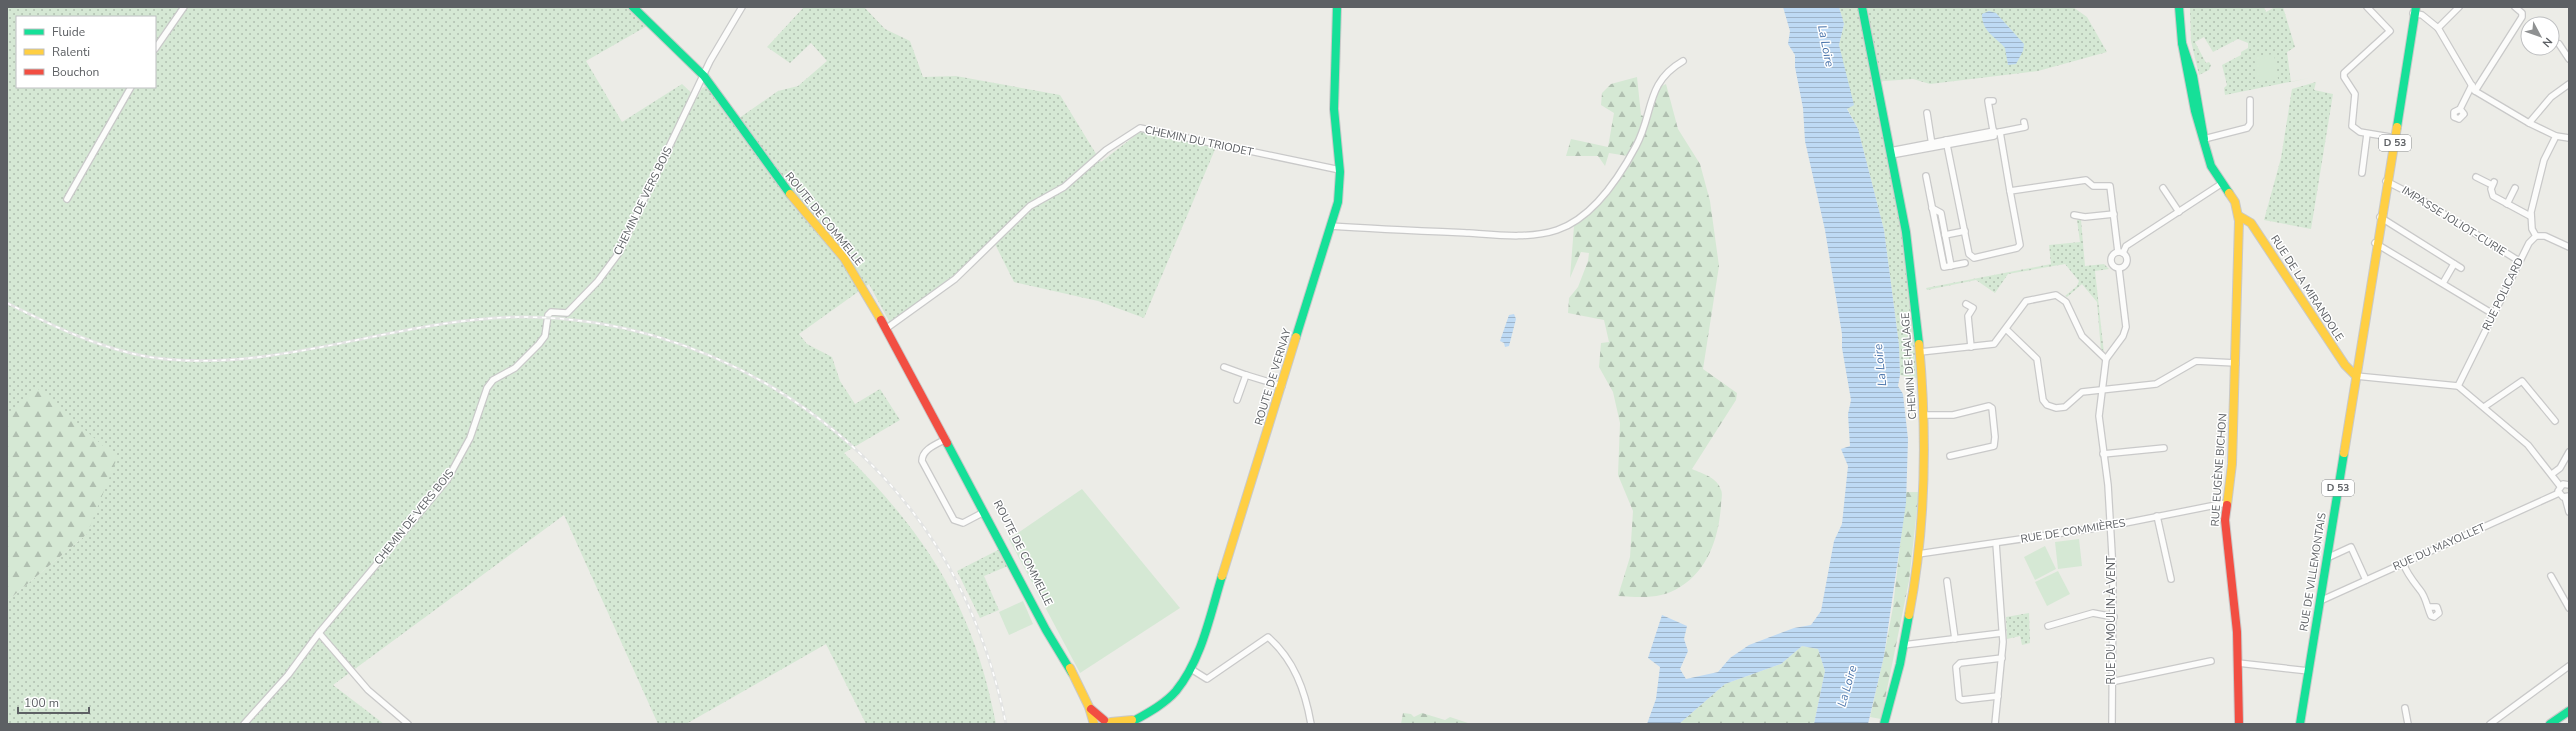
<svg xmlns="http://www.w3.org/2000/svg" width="2576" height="731" viewBox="0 0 2576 731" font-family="'Nunito Sans',sans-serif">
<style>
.grass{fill:url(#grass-dots);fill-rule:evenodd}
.forest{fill:url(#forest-firs)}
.garden{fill:#d5e8d4}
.water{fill:url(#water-rules)}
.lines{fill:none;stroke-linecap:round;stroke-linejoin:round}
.street-casing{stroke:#c9c9c9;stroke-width:8}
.fast-casing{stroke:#c9c9c9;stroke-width:10}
.slow-casing{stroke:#c9c9c9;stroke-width:10}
.jam-casing{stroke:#c9c9c9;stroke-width:10}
.street{stroke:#fcfcfb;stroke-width:5.5}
.fast{stroke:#16e098;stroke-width:8}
.slow{stroke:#ffcf43;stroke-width:8}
.jam{stroke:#f24e42;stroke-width:8}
.rail-casing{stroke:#e3e4e3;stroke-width:3}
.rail{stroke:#fff;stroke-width:1.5;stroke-dasharray:4.5;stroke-linecap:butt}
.labels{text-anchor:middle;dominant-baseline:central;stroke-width:3;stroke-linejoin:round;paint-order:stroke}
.shield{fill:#fff;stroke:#8e9092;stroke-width:1}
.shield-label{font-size:10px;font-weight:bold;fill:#5d6064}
.street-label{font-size:11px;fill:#5d6064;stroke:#fff}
.water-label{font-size:12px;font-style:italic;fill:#4873aa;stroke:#fff}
</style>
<defs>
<pattern id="grass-dots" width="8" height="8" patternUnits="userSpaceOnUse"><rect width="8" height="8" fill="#d5e8d4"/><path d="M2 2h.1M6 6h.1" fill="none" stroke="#b0bfb0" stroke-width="1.8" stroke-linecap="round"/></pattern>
<pattern id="forest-firs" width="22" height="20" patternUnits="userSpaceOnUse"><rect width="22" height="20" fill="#d5e8d4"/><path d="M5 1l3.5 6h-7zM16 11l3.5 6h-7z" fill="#b0bfb0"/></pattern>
<pattern id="water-rules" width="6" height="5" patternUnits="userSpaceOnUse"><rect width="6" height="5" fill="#bedaf4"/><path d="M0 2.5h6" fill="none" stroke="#9eb4c9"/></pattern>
</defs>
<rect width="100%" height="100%" fill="#ecece7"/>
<g class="grass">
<path d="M7 7H627L647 26 586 61 622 122 682 84 697 98 702 88 706 86 732 123 778 91 798 86 827 61 811 43 790 63 767 47 804 7H864L885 29 910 41 923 77 956 76 1060 95 1101 162 1141 131 1216 147 1144 318 1098 301 1014 282 995 244 890 323 869 284 799 334 807 344 832 357 840 381 855 404 880 389 900 420 844 453C927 535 974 608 996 724H866L826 644 686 724H658L564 515 333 685 384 724H7V601L87 534 7 414ZM17 17H155V87H17Z"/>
<polygon points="1839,7 2073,7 2087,17 2107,52 2038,71 1930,84 1913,79 1871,82 1901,224 1920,379 1900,375 1899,345 1884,230 1858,129 1847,108 1839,45 1844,24"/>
<polygon points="2190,7 2264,7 2266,12 2275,7 2283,7 2295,47 2287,52 2291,82 2309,78 2225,95 2224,88 2227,85 2222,65 2241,55 2241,52 2248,48 2248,43 2238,39 2213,52 2204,37 2195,42 2206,63 2209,62 2211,65 2209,70 2199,75 2191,41"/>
<polygon points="2316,82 2314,90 2333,94 2311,229 2264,220 2281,158 2292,89"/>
<polygon points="2077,220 2081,220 2085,266 2104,264 2109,269 2095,271 2104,353 2101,351 2097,302 2082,284 2067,297 2065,296 2077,286 2079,281 2065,264 2008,274 1995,293 1976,280 1927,290 1926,288 2051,264 2049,245 2080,242"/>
<polygon points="1000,549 1008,566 984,576 999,610 980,618 957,571"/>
<polygon points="2029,613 2030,643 2022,645 2020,636 2007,639 2006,617"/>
</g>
<g class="forest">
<path d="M1637 77 1641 115 1650 119 1660 87 1666 84 1678 129 1700 164 1710 201 1719 266 1703 369 1737 393 1736 400 1692 469C1703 474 1717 477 1721 490 1723 494 1721 501 1721 505 1719 537 1708 570 1680 587 1660 600 1640 597 1618 596L1630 557 1633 511 1618 475 1620 423 1613 392 1599 367 1601 343 1609 342 1604 320 1568 313 1569 298 1578 287 1588 261 1589 253 1581 252 1570 278 1574 226C1603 207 1617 186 1634 157L1609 153 1605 166 1598 156H1566L1571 139 1608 147 1614 113 1601 105 1602 93 1611 84Z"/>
<polygon points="37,388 117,458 87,534 7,601 7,414"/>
<polygon points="1906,492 1919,492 1909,581 1881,719 1870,717 1884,656 1893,607"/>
<polygon points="1802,646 1818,649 1825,671 1814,724 1679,724 1725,684 1781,664"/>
<polygon points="1403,713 1411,714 1414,717 1422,713 1445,720 1450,717 1471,724 1401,724"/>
</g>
<g class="garden">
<polygon points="2274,54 2278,79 2258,82 2254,57"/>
<polygon points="1082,489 1180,608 1080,673 1009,539"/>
<polygon points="2079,539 2082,566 2058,569 2055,542"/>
<polygon points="2045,546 2056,569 2035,580 2024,557"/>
<polygon points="2058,571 2070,594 2047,606 2035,582"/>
<polygon points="1023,601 1033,624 1009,635 999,612"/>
</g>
<g class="water">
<polygon points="1783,7 1839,7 1844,24 1839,45 1854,105 1847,109 1858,129 1884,230 1899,345 1900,375 1898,386 1903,394 1908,439 1906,503 1884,656 1868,724 1814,724 1825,671 1818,649 1802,646 1781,664 1725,684 1679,724 1647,724 1656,699 1660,667 1648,658 1662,615 1687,626 1684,639 1688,651 1680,669 1686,679 1718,672 1730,658 1749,645 1794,628 1811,625 1821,611 1834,541 1842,524 1848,466 1841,449 1850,446 1848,414 1851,400 1842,348 1842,334 1825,230 1805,141 1803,108 1795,67 1795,55 1788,44 1790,31"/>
<path d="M1989 11 1996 13 2024 44 2023 51 2016 64 2008 65 2005 48C1995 36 1982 32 1982 14Z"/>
<polygon points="1514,314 1516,319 1509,346 1505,347 1504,343 1500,341 1509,315"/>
</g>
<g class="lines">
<g class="street-casing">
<g id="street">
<polyline points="2367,7 2390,31 2344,73 2344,77 2355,94 2352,126 2360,132 2396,138"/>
<polyline points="2413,13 2422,15 2438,28 2475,91 2529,123 2556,136 2569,138"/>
<polyline points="2438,28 2459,7"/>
<polyline points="2559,44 2569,59"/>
<polyline points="155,49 184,7"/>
<polyline points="2475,91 2522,17 2522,13 2515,7"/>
<polyline points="2460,109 2464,114 2459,119 2454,117 2454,112 2460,109 2472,85"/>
<polyline points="1927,113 1932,145"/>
<polyline points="2529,123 2551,97 2569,84"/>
<polyline points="2000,132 2025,127 2024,122"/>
<polyline points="1994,133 2000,132 2010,191 2086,180 2093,186 2110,186 2118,252"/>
<polyline points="2204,139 2247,128 2250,124 2250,100"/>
<polyline points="1946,140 1969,254 1974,258 2017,248 2020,245 2010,191"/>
<polyline points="1890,151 1994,131"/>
<polyline points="1891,155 1994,136 1988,101 1993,101"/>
<polyline points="2362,173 2367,134"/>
<polyline points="1926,176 1944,267 1965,263"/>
<polyline points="2476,177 2492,185"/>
<polyline points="2386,181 2417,197 2519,261"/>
<polyline points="2494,182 2491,189 2493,196 2530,216"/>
<polyline points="2163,188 2179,212"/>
<polyline points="67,199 131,87"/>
<polyline points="2507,204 2515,188"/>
<polyline points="1932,208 1941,213 1951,266"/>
<polyline points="2074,215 2085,217 2114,214"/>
<polyline points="2380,217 2461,268"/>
<path d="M1330 226C1376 229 1423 231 1469 233 1497 235 1530 239 1557 230 1593 218 1619 178 1636 146 1654 113 1645 83 1683 61"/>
<polyline points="1945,235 1965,231"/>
<polyline points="2536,236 2532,229 2531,212 2544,160 2556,136"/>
<polyline points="2375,243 2493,314"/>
<circle cx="2119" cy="260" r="8"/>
<polyline points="2123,253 2126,246 2221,184"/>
<polyline points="2443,283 2454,264"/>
<polyline points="1966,304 1973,308 1968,316 1971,347"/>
<polyline points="887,328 955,279 1030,206 1064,187 1106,150 1140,128 1340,170"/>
<polyline points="2006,329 2037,359 2043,400 2047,405 2056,408 2065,407 2082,392 2156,384 2196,361 2236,363"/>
<polyline points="1920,352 1994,344 2026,301 2056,295 2066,302 2082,336 2106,359"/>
<polyline points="1224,367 1246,375"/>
<polyline points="2356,376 2458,386 2528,445 2560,486"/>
<polyline points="2458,386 2529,243 2536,236 2545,236 2569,247"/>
<polyline points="1237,400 1246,375 1282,386"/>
<polyline points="2484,407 2522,381 2555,421"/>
<polyline points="1924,415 1953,415 1989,406 1992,408 1995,437 1994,446 1950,456"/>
<path d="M946 439C937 444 922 449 922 461L954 520 963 523 984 512"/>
<polyline points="2103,454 2164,448"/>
<polyline points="2552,474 2560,468 2569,452"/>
<polyline points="2569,485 2563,484 2558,491 2563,497 2569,496"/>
<polyline points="2565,497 2569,512"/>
<polyline points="2157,516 2171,579"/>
<polyline points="1918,554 2110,526 2226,503"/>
<polyline points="2327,558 2351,547 2366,580"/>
<path d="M2403 563C2407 574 2413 581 2420 590 2426 597 2427 607 2431 616L2434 617 2439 613 2437 607H2430"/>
<polyline points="2551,576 2569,608"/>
<polyline points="1947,581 1955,639"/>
<polyline points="2320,601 2559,493"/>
<polyline points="2048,626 2093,613 2114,617"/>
<polyline points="319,633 368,690 408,724"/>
<polyline points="1903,645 2002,633"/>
<polyline points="2238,663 2309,671"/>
<path d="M1191 669 1207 679 1268 637C1294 660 1305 690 1311 724"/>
<polyline points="2111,682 2211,661"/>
<polyline points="1998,696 1962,700 1959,698 1956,667 1960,663 2002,658"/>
<polyline points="2405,708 2408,724"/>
<polyline points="244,724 288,675 319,633 447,480 470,438 487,388 493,380 515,368 539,344 545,336 548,315 551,312 567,313 598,281 618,254 710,61 742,7"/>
<polyline points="1995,724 2003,642 1996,543"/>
<polyline points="2112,724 2113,571 2108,485 2099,416 2106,359 2123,336 2126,327 2119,269"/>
<polyline points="2490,724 2569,666"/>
</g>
</g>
<g class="fast-casing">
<g id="fast">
<polyline points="633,7 704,76 790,194"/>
<polyline points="1862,7 1906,232 1919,344"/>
<polyline points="2179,7 2182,43"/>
<polyline points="2397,127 2416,7"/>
<polyline points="2204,139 2193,76 2182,43 2195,111 2211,166 2229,193"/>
<polyline points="1296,337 1338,202 1340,172 1334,109 1337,7"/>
<polyline points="947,443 1046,630 1072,673"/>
<path d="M1128 724C1144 715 1164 705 1176 691 1202 659 1210 615 1222 576"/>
<polyline points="1884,724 1900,664 1909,615"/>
<polyline points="2300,724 2344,453"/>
<polyline points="2550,724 2569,711"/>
</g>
</g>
<g class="slow-casing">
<g id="slow">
<polyline points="790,194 844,258 881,320"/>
<polyline points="2239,216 2251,223 2345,365 2356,376"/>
<polyline points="2344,453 2397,127"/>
<polyline points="2227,505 2232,464 2239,221 2235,202 2229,193"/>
<polyline points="1222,576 1296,337"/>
<path d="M1909 615C1926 527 1927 433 1919 344"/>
<polyline points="1070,668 1089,707 1094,724"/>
<polyline points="1111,722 1132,720"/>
</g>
</g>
<g class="jam-casing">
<g id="jam">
<polyline points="881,320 947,443"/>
<polyline points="2227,505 2225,520 2237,632 2239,724"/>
<polyline points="1091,709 1104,720"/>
</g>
</g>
<use href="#street" class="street"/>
<use href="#fast" class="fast"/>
<use href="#slow" class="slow"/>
<use href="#jam" class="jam"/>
<g class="rail-casing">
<path id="rail" d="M7 303C53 326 98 348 149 357 274 376 399 317 524 317 704 318 878 424 959 586 981 630 996 676 1006 724"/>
</g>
<use href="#rail" class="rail"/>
</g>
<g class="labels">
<g class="shield">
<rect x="2379" y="135" width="32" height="16" rx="3"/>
<rect x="2322" y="480" width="32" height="16" rx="3"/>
</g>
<g class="shield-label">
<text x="2395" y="143">D 53</text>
<text x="2338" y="488">D 53</text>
</g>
<g class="street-label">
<text transform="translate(1199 141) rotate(12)">CHEMIN DU TRIODET</text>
<text transform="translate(643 201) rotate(-64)">CHEMIN DE VERS BOIS</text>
<text transform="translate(824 219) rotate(51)">ROUTE DE COMMELLE</text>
<text transform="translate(2454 221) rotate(32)">IMPASSE JOLIOT-CURIE</text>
<text transform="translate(2307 288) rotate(57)">RUE DE LA MIRANDOLE</text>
<text transform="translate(2503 294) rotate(-64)">RUE POLICARD</text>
<text transform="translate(1909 366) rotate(-94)">CHEMIN DE HALAGE</text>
<text transform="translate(1273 377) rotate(-73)">ROUTE DE VERNAY</text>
<text transform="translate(2219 470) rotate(-86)">RUE EUGÈNE BICHON</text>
<text transform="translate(414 517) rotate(-51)">CHEMIN DE VERS BOIS</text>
<text transform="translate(2073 531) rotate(-9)">RUE DE COMMIÈRES</text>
<text transform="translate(2439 547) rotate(-24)">RUE DU MAYOLLET</text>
<text transform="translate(1023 553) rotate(63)">ROUTE DE COMMELLE</text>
<text transform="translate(2313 572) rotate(-81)">RUE DE VILLEMONTAIS</text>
<text transform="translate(2111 620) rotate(-90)">RUE DU MOULIN À VENT</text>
</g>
<g class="water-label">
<text transform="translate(1826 46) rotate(79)">La Loire</text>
<text transform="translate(1880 365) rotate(-96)">La Loire</text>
<text transform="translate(1847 686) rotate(-74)">La Loire</text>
</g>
</g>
<rect width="2576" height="731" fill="none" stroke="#5d6064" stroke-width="16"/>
<rect x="16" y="16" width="140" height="72" fill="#ffffff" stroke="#bebfc1"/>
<rect x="24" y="29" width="20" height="6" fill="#16e098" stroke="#bebfc1"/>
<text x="52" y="36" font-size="12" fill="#5d6064">Fluide</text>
<rect x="24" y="49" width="20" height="6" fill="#ffcf43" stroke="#bebfc1"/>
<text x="52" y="56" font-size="12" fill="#5d6064">Ralenti</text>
<rect x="24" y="69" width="20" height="6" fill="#f24e42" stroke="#bebfc1"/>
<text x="52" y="76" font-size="12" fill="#5d6064">Bouchon</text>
<g transform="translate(2540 36) rotate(131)"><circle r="19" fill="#ffffff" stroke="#bebfc1"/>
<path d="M0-3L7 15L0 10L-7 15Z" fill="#8f9192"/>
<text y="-6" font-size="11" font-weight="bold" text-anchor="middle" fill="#5d6064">N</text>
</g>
<path d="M18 707v6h71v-6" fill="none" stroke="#5d6064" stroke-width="2"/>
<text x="24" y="707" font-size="12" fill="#5d6064" stroke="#ffffff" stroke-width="3" paint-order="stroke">100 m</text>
</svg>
